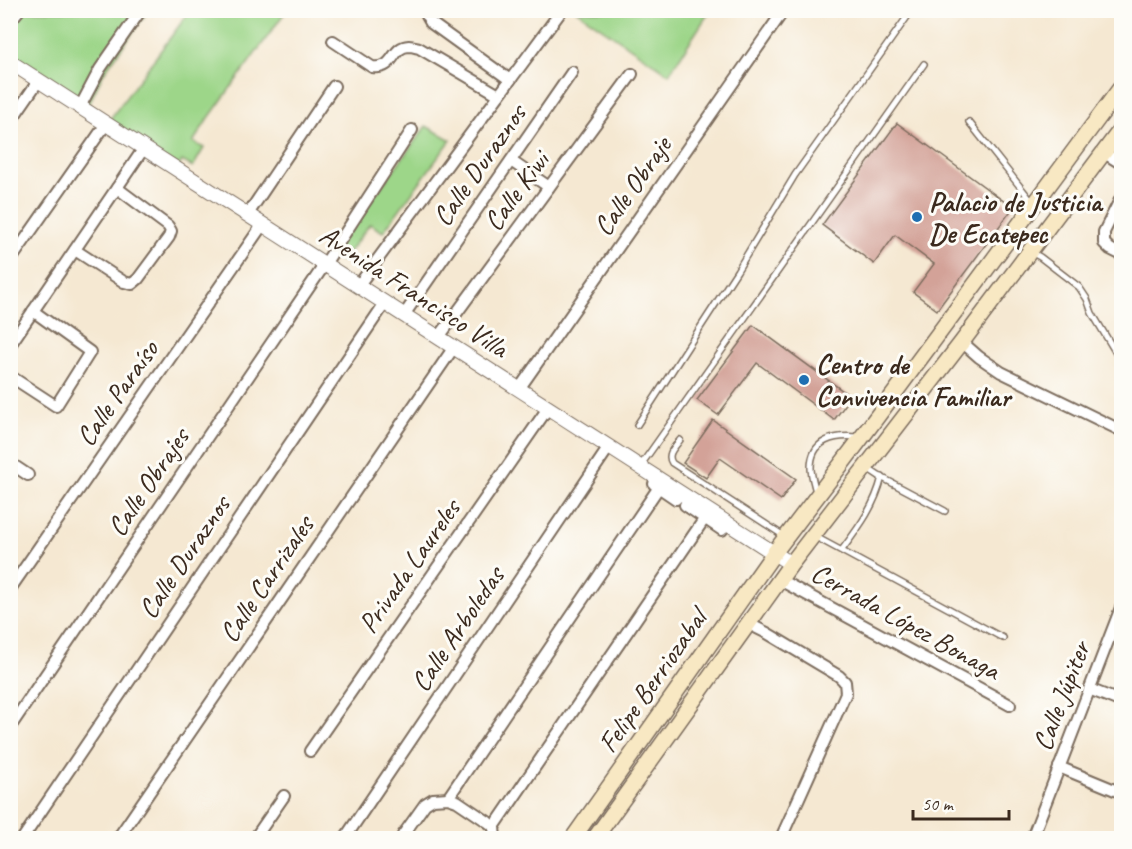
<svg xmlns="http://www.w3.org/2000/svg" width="1132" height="849" viewBox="0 0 1132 849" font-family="Caveat,sans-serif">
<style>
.green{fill:#9dd689;stroke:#6c8054;stroke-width:1.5}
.building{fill:#d3a298}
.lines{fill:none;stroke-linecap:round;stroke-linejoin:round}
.service-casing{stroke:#7c6c5d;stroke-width:8}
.minor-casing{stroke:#7c6c5d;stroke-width:14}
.tertiary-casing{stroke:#7c6c5d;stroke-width:16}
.secondary-casing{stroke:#7c6c5d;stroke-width:18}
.service{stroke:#fff;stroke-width:5}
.minor{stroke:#fff;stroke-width:10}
.tertiary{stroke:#fff;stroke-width:14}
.secondary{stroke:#f8e8c3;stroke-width:15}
.poi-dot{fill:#1f6fb2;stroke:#fdfcf7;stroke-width:2}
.labels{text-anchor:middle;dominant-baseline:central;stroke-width:6;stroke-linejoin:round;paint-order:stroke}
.street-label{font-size:28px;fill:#3b2a1e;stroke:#fdfcf7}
.poi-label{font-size:28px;font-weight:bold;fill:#3b2a1e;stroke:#fdfcf7;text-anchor:start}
</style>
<rect width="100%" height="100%" fill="#fdfcf7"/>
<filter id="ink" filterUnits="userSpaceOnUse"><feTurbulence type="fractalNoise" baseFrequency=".0167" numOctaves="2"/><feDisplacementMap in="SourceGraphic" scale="12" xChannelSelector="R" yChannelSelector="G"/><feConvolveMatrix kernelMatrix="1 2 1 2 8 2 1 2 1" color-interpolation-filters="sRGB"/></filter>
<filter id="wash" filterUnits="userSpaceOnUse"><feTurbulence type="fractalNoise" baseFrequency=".008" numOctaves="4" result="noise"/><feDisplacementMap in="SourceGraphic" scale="24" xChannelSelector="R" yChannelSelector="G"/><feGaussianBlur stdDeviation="1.35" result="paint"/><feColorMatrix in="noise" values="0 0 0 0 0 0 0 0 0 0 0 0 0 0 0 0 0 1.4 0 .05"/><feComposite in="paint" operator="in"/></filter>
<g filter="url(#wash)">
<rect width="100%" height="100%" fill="#f5e8d2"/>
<g class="green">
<polygon points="18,11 148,11 103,74 86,110 11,61 10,21"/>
<polygon points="190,11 286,11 206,122 193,142 204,148 193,167 182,161 177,169 107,123"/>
<polygon points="577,11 710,10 710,11 669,74"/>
<polygon points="426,126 451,140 383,232 370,224 342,261 332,253"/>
</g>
<g id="blocks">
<g class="building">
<polygon points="897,123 1013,208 937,310 913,292 934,264 895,235 874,264 822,225"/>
<polygon points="753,325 851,397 834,420 757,363 718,415 697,400"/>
<polygon points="713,420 796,479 781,500 720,458 706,478 683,463"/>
</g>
</g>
</g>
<g filter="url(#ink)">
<use href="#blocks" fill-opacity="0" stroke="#7c6c5d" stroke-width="1.5"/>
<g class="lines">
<g class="service-casing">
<g id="service">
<polyline points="969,122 1033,203"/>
<polyline points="1031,252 1040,257 1079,287 1087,299 1092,313 1122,363"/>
<polyline points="637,425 737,271 795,175 912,10"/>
<path d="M680 440C675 447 666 454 672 463L784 536"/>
<polyline points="641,465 924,64"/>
<polyline points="867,468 879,476 945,511"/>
<path d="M816 492C814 484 811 475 811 468 811 439 835 435 857 437"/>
<polyline points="814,536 1003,638"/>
<path d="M842 550C859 527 875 506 882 477"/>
</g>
</g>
<g class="minor-casing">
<g id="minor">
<polyline points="427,10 427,16 431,23 510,80"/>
<polyline points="10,21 19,10"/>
<path d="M333 41 372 67C396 70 390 47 409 46 412 46 415 47 419 48L499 95"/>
<polyline points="80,107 100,69 141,10"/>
<polyline points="10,122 39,80"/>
<polyline points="1103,152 1122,164"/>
<polyline points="511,161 549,187"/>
<polyline points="1122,196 1104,232 1104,243 1110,249 1122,255"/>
<polyline points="248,214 334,86"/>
<polyline points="75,250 124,282 132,284 138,279 169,237 171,231 168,226 117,188"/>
<polyline points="10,261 106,124"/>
<polyline points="358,286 562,10"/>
<polyline points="404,315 572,72"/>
<polyline points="439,337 632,74"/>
<polyline points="962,342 979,357 1001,372 1122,431"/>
<polyline points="10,345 144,148"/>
<polyline points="10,376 56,406 90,352 33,311"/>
<polyline points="519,389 784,10"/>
<polyline points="10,463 28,475"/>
<polyline points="654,484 676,499"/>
<polyline points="685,505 722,530"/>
<polyline points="780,580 1010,705"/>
<polyline points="10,589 263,224"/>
<polyline points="749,624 767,633 839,676 845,682 846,693 781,838"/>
<polyline points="1089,689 1122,702"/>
<polyline points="10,727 325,264 412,130"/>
<polyline points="310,751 548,408"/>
<polyline points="1059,767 1122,793"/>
<polyline points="448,798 659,487"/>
<polyline points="494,827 705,518"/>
<polyline points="23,838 385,303"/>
<polyline points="118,838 454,347"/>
<polyline points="255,838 284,796"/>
<polyline points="345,838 609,447"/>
<polyline points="402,838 403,835 425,804 433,799 448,798 457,801 488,822 494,827 495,838"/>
<polyline points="1032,838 1122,605"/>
</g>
</g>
<g class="tertiary-casing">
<polyline id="tertiary" points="10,62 791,564"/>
</g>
<g class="secondary-casing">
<g id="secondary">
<polyline points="573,838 774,553 862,437 1122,86"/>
<polyline points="595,838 791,564 962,342 1122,128"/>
</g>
</g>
<use href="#service" class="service"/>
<use href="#minor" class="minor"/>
<use href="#tertiary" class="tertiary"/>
<use href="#secondary" class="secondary"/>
</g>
</g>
<g class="poi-dot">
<circle cx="917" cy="217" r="6"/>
<circle cx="804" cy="380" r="6"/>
</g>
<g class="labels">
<g class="street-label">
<text transform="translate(479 165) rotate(-55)">Calle Duraznos</text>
<text transform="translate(632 186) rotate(-55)">Calle Obraje</text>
<text transform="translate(516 191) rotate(-54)">Calle Kiwi</text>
<text transform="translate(414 291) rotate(33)">Avenida Francisco Villa</text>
<text transform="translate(117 393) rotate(-55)">Calle Paraíso</text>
<text transform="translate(148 482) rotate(-56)">Calle Obrajes</text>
<text transform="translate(184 557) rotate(-56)">Calle Duraznos</text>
<text transform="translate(409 566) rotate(-55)">Privada Laureles</text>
<text transform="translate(266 579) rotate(-56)">Calle Carrizales</text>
<text transform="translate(906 621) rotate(29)">Cerrada López Bonaga</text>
<text transform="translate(457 629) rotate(-56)">Calle Arboledas</text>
<text transform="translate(652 681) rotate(-55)">Felipe Berriozabal</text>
<text transform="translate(1061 696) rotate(-69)">Calle Júpiter</text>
</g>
<g class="poi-label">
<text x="929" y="201">Palacio de Justicia<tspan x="929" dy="32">De Ecatepec</tspan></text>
<text x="816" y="364">Centro de<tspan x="816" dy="32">Convivencia Familiar</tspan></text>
</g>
</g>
<rect width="1132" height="849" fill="none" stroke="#fdfcf7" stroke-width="36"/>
<path d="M913 810v9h96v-9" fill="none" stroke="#3b2a1e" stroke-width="3"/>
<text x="922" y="810" font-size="18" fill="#3b2a1e" stroke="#fdfcf7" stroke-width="4.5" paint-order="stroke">50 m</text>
</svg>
